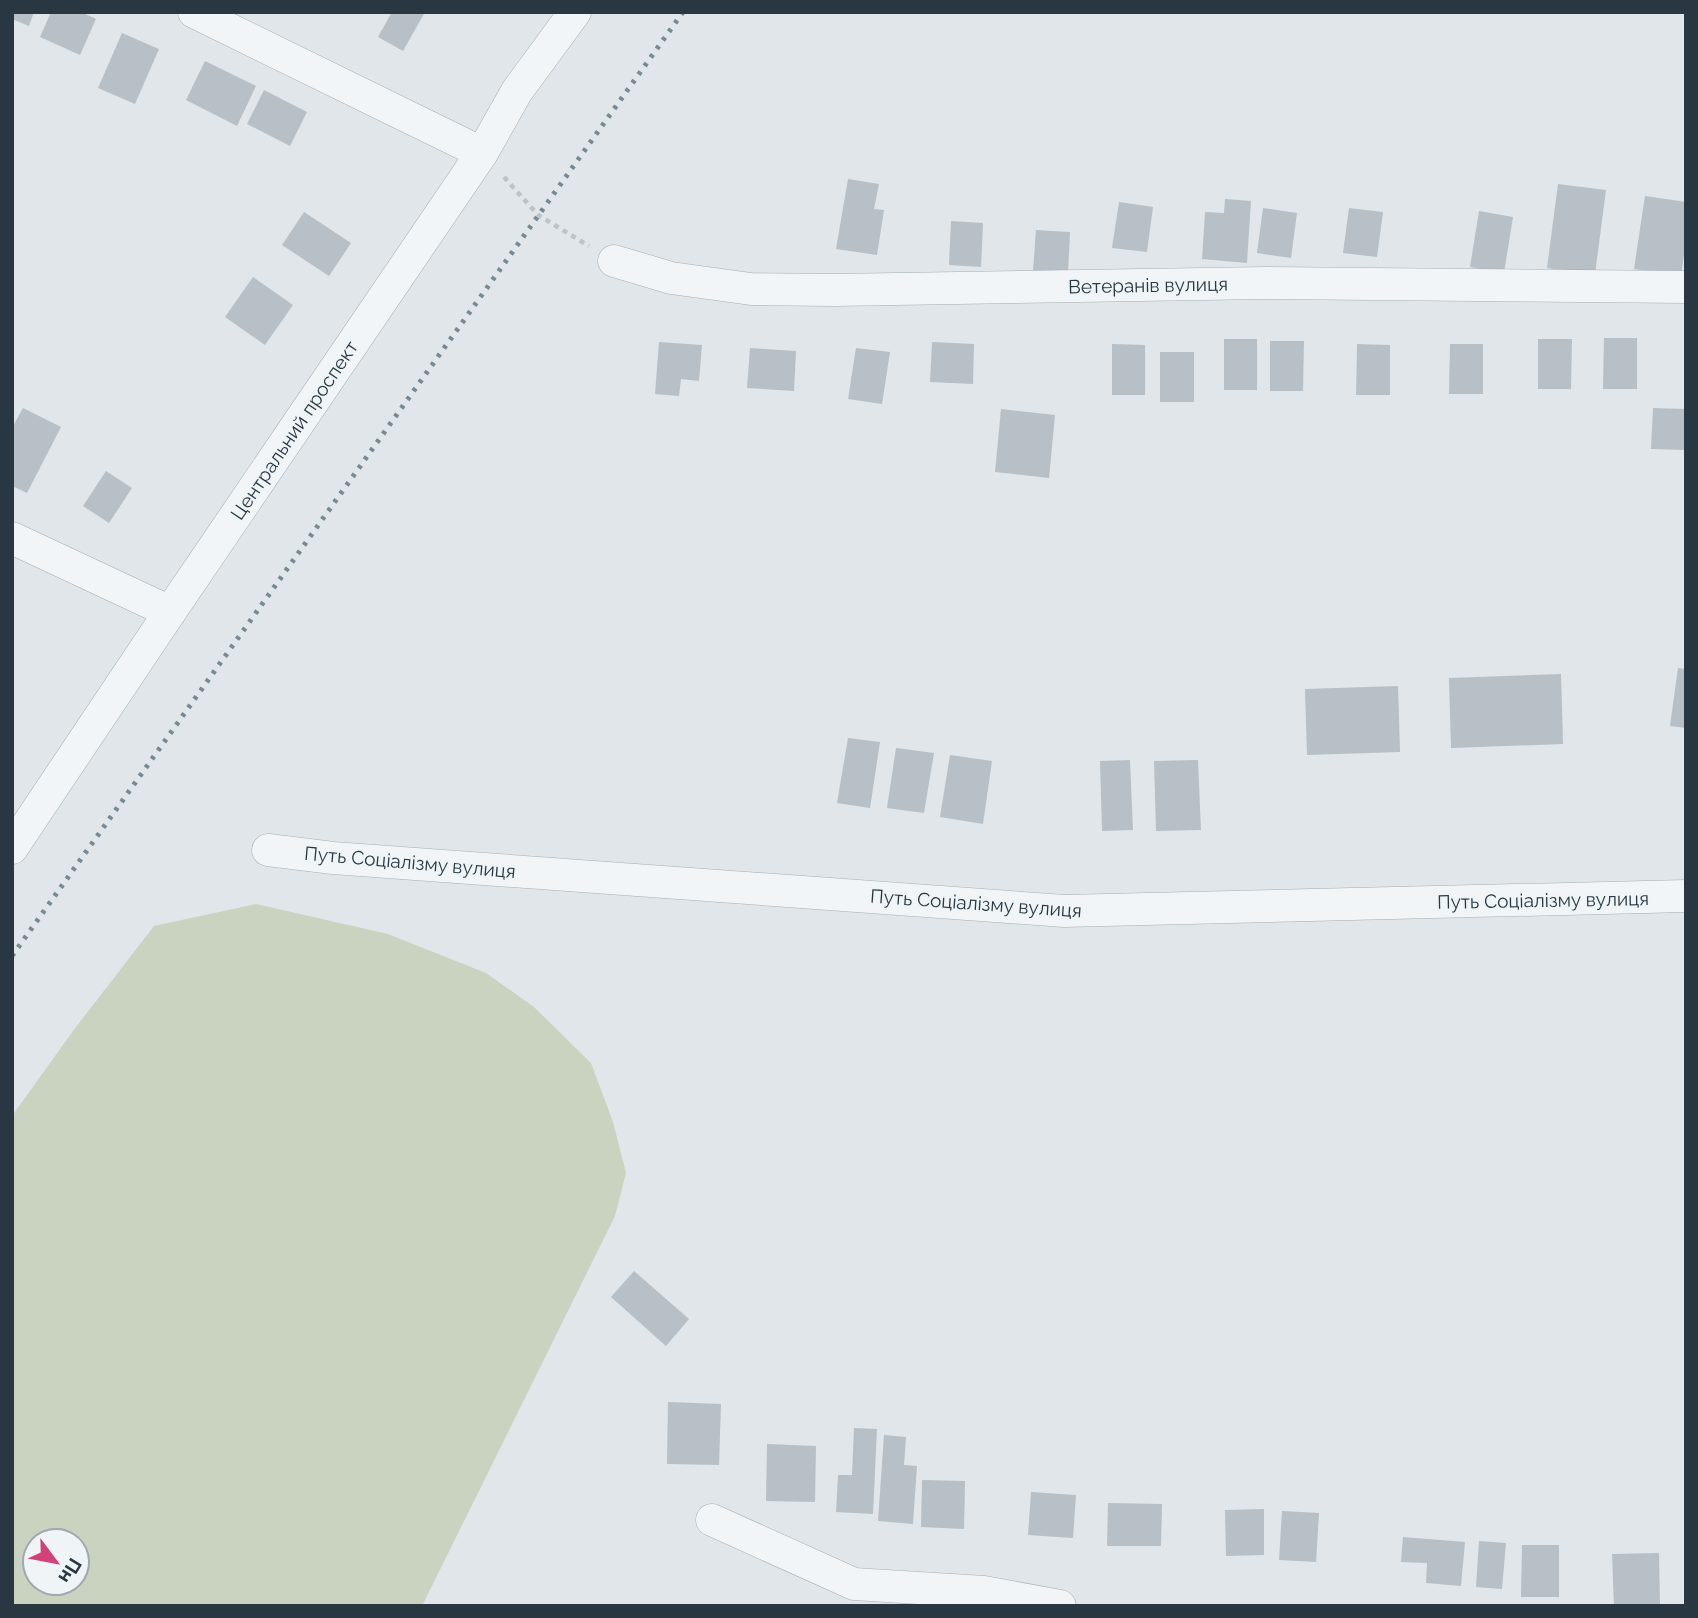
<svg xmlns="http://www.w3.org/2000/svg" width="1698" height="1618" viewBox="0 0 1698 1618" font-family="Raleway,sans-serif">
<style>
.green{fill:#cad3c0;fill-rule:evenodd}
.building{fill:#b7c0c6}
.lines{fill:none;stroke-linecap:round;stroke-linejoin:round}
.minor-casing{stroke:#a5aeb3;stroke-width:33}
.path{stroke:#bdc4c8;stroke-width:4.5;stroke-dasharray:5 5;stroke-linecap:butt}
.minor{stroke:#f2f5f7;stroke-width:32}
.rail{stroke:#788993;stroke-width:5;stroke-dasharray:3.5 7;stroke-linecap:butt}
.labels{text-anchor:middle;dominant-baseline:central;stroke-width:5;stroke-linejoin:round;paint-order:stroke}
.street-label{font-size:19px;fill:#283741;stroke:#eff4f7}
</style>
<rect width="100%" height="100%" fill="#e0e6e9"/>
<path class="green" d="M256 904 388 934 486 973 534 1007 591 1063 613 1122 626 1173 615 1216 422 1606H12V1116L73 1031 154 926ZM35 1541H77V1583H35Z"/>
<g class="building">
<polygon points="12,12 34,12 29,26 12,19"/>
<polygon points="51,12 81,12 96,19 80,55 40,37"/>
<polygon points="392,12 425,12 403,51 378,37"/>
<polygon points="122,33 159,49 135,104 98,88"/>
<polygon points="205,61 256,86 237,126 186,100"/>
<polygon points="264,90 307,112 290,146 247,124"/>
<polygon points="848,179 879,184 874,209 884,210 877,255 836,249"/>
<polygon points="1558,184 1606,190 1595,274 1547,268"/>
<polygon points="1645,196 1686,202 1686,240 1681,276 1634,269"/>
<polygon points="1225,199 1251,201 1247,263 1202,259 1205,212 1224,213"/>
<polygon points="1119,202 1153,207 1147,252 1112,248"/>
<polygon points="1263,208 1297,213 1291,258 1257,253"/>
<polygon points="1349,208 1383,212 1377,257 1343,253"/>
<polygon points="1479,211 1513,217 1504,273 1470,267"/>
<polygon points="304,212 351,243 329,276 282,245"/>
<polygon points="951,221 983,223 981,267 949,265"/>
<polygon points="1036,230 1070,232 1068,273 1033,271"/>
<polygon points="253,277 293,305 265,345 225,317"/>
<polygon points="1604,338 1637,338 1637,389 1603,389"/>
<rect x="1224" y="339" width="33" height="51"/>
<polygon points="1538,339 1572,339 1571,389 1538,389"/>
<polygon points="1270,341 1304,341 1303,391 1270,391"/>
<polygon points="659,342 702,345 699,381 681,379 679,396 655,394"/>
<polygon points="932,342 974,344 973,384 930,382"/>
<polygon points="1112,344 1145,345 1145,395 1112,395"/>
<polygon points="1357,344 1390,345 1390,395 1356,395"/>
<polygon points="1450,344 1483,344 1483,394 1449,394"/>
<polygon points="750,348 796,351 794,391 747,388"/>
<polygon points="856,348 890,352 882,404 848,399"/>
<rect x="1160" y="352" width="34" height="50"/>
<polygon points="23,408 61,427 27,493 12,486 12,428"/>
<polygon points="1653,408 1686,409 1686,450 1651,449"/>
<polygon points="1001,409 1055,415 1049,478 995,472"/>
<polygon points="106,471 132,488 109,523 83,506"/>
<polygon points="1678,668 1686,669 1686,728 1670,726"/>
<polygon points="1561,674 1563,744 1451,748 1449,678"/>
<polygon points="1398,686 1400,752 1307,755 1305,689"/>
<polygon points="848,738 880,742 870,808 837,803"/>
<polygon points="896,748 934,753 924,813 887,808"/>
<polygon points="950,755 992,761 983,824 940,817"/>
<polygon points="1130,760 1133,830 1102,831 1100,761"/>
<polygon points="1198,760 1201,830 1156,831 1154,761"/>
<polygon points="634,1271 689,1319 666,1346 611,1297"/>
<polygon points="668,1402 721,1404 719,1465 667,1464"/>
<polygon points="854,1428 877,1429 873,1514 836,1512 838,1475 852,1475"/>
<polygon points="884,1435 906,1437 904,1465 917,1466 913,1524 878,1521"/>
<polygon points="767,1444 816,1446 815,1502 766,1501"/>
<polygon points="922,1480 965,1481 964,1529 921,1527"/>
<polygon points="1031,1492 1076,1495 1073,1538 1028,1535"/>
<polygon points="1108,1503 1162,1504 1161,1546 1107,1546"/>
<polygon points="1264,1509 1264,1555 1226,1556 1225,1510"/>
<polygon points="1282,1511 1319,1513 1316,1562 1279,1560"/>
<polygon points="1403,1537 1465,1542 1461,1586 1426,1583 1427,1563 1401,1562"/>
<polygon points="1479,1541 1506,1543 1502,1589 1476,1587"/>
<polygon points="1522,1545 1559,1545 1559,1597 1521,1597"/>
<polygon points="1659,1553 1660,1605 1614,1606 1612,1554"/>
</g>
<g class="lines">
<g class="minor-casing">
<g id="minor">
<polyline points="194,12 482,153"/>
<polyline points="614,261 671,278 751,289 835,290 1265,283 1686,287"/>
<polyline points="12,538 170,612"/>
<polyline points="12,848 170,612 482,153 517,91 575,12"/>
<polyline points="268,850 333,858 1064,911 1686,896"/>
<polyline points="712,1520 854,1584 984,1592 1060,1606"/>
</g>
</g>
<polyline class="path" points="504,177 538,215 589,246"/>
<use href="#minor" class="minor"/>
<polyline class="rail" points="12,956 683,12"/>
</g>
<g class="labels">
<g class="street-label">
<text transform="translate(1148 285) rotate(-1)">Ветеранів вулиця</text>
<text transform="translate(294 430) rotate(-56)">Центральний проспект</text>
<text transform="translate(410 862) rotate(5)">Путь Соціалізму вулиця</text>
<text transform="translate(1543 900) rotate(-1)">Путь Соціалізму вулиця</text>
<text transform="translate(976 903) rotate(4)">Путь Соціалізму вулиця</text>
</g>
</g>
<rect width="1698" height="1618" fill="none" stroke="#283741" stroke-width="28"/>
<g transform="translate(56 1562) rotate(122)"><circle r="33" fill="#eff4f7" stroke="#9fa8ae" stroke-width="2"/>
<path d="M0-5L12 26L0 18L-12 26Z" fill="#d3407a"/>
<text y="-10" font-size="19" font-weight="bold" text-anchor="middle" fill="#283741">Пн</text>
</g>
</svg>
